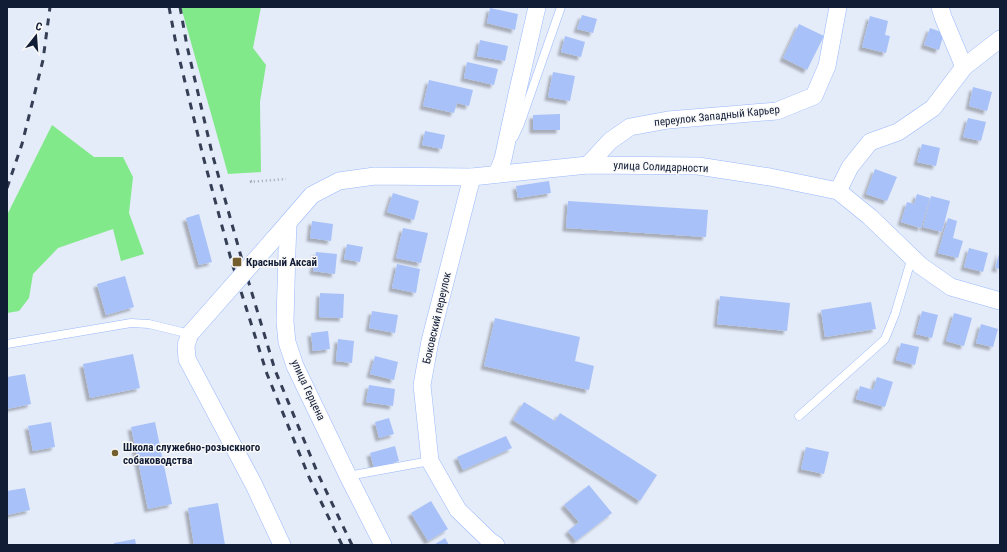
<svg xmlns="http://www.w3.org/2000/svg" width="1007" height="552" viewBox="0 0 1007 552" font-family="'Roboto Condensed',sans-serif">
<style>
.green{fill:#82e98a}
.building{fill:#a8c1f8;filter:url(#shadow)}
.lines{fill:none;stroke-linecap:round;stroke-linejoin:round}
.lane-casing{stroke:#9ab9fe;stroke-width:9}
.street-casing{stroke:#9ab9fe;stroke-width:18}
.path{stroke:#9ca5b6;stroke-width:2.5;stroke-dasharray:1 3;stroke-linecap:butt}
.lane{stroke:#fff;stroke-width:8}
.street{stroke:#fff;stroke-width:17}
.rail{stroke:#343e55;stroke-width:3;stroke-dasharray:7 7;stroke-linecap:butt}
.street-bridge-casing{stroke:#9ab9fe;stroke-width:18;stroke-linecap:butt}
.street-bridge{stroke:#fff;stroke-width:17}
.poi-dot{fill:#745e2e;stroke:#f8f8f8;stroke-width:1.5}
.labels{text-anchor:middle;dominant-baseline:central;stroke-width:3;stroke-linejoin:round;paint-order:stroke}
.street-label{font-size:11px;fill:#111c35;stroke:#f8f8f8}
.poi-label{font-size:11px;font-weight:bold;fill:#111c35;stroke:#f8f8f8;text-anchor:start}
</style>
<defs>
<filter id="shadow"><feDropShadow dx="-3.5" dy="3.5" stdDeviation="1" flood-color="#0004"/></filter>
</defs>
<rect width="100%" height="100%" fill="#e4ebf9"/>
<g class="green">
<polygon points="181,7 261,7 253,48 266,65 260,102 261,172 228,174"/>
<polygon points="52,125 94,157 123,157 133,177 129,213 144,254 121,261 113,229 58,248 33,274 29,298 19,311 7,313 7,215"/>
</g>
<g class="building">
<polygon points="490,8 518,14 515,30 487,23"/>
<polygon points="582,15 597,19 593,33 577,29"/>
<polygon points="870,16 888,21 885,35 890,36 886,53 862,47"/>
<polygon points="799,24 824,36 807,70 783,58"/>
<polygon points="930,28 944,33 939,50 924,45"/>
<polygon points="565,36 585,42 581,57 561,52"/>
<polygon points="480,40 508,46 505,61 477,56"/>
<polygon points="467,62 498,69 494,85 464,78"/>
<polygon points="553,72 575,76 570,101 548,97"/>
<polygon points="429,80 473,90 469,106 457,103 454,113 423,106"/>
<polygon points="973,87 992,92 987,111 969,106"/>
<polygon points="560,114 560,130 533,130 533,115"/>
<polygon points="968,118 986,122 981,141 963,137"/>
<polygon points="425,131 445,135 442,149 422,145"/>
<polygon points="922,144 940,148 936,166 917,162"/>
<polygon points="875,169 897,177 887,201 866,194"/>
<polygon points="549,181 551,193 518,198 516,186"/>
<polygon points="393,193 419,201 414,220 387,212"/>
<polygon points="917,194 930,198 921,228 901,222 907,202 914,204"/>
<polygon points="931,196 950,201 942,232 923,227"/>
<polygon points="568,201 708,210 706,237 566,228"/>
<polygon points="199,214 212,262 199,265 186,218"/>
<polygon points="948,218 957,221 953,238 963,241 958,258 938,253"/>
<polygon points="312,221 333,224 331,241 310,238"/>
<polygon points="403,228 428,233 421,263 396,258"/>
<polygon points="347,244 363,247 360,262 344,259"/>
<polygon points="969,248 988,253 983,272 964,267"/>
<polygon points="1000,251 1000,269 995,268"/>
<polygon points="316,252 337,254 335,274 313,271"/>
<polygon points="397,264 420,269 416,293 392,288"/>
<polygon points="125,276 134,307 106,315 97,284"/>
<polygon points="320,293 344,294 343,318 319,317"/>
<polygon points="720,296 790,303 787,331 717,324"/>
<polygon points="871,302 876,329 825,337 821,310"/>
<polygon points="372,311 398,315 395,333 369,328"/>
<polygon points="922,311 938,315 932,338 916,334"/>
<polygon points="954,313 972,318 964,346 946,341"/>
<polygon points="495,318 580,337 575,361 594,366 589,390 484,366"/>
<polygon points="981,324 998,329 993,347 976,343"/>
<polygon points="328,331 330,349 313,351 311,333"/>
<polygon points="338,339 354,341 352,363 336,361"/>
<polygon points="901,343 919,347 915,365 896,360"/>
<polygon points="133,354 140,388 90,398 83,364"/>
<polygon points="375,356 398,362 394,380 370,374"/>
<polygon points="25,374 31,404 7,409 7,377"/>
<polygon points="877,377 893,382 885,407 856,399 860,386 873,390"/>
<polygon points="369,385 395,389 393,406 366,402"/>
<polygon points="524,402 555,421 560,413 657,475 640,501 513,420"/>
<polygon points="389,418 394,434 379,438 375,422"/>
<polygon points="51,422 55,447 33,451 28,426"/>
<polygon points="155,422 172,504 148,509 131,427"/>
<polygon points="506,436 512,448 463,470 457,457"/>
<polygon points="395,446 399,461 374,468 370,453"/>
<polygon points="806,447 829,452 824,474 801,469"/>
<polygon points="589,485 612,513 576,541 568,531 579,522 564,505"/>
<polygon points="25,488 30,510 7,515 7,491"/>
<polygon points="431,501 448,529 428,541 411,513"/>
<polygon points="218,503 225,545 194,545 188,508"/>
<polygon points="445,538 449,545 434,545"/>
<polygon points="135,539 136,545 114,545 114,543"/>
</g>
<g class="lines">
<g class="lane-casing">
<g id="lane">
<polyline points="514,137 520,124 561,7"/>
<polyline points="7,344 131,323 149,324 190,334"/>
<polyline points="799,416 873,350 885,339 895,314 912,257"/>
<polyline points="348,476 430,461"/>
</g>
</g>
<g class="street-casing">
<g id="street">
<polyline points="940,7 943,17 964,67"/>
<polyline points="588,165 610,141 630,127 668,120 777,111 814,96 827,66 838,7"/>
<polyline points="497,174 503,159 517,94 537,7"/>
<polyline points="472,177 430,341 422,385 430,461 458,510 490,541 496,545"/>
<polyline points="838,191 850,167 870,142 898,132 933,108 964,67 1000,39"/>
<polyline points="288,223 287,250 285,322 287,342 295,366 348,476 383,545"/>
<polyline points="273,240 312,195 339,181 375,176 472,177 588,165 698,166 770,177 838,191 870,217 921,266 951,287 1000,301"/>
<polyline points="190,334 186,345 187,359 254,485 282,545"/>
</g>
</g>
<polyline class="path" points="252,181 249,182 286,179"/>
<use href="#lane" class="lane"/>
<use href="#street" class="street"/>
<g class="rail">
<polyline points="169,7 177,49 203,156 232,263 267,374 309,477 342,545"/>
<polyline points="180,7 187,46 212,153 242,260 275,370 318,474 352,545"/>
<polyline points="7,188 22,144 43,60 50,7"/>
</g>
<g class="street-bridge-casing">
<polyline id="street-bridge" points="190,334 273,240"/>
</g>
<use href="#street-bridge" class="street-bridge"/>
</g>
<g class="poi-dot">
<rect x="232" y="257" width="10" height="10" rx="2"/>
<circle cx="115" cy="453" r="4"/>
</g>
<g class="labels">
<g class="street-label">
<text transform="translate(717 116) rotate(-6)">переулок Западный Карьер</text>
<text transform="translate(661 167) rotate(2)">улица Солидарности</text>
<text transform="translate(437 318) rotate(-77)">Боковский переулок</text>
<text transform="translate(308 390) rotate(65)">улица Герцена</text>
</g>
<g class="poi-label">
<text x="246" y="262">Красный Аксай</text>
<text x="123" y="447">Школа служебно-розыскного<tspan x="123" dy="13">собаководства</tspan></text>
</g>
</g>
<rect width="1007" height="552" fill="none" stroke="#111c35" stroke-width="16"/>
<g transform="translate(36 36) rotate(17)" stroke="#f8f8f8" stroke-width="3" paint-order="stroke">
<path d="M0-3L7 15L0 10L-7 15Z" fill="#111c35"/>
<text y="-6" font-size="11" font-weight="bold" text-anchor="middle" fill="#111c35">С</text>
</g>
</svg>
